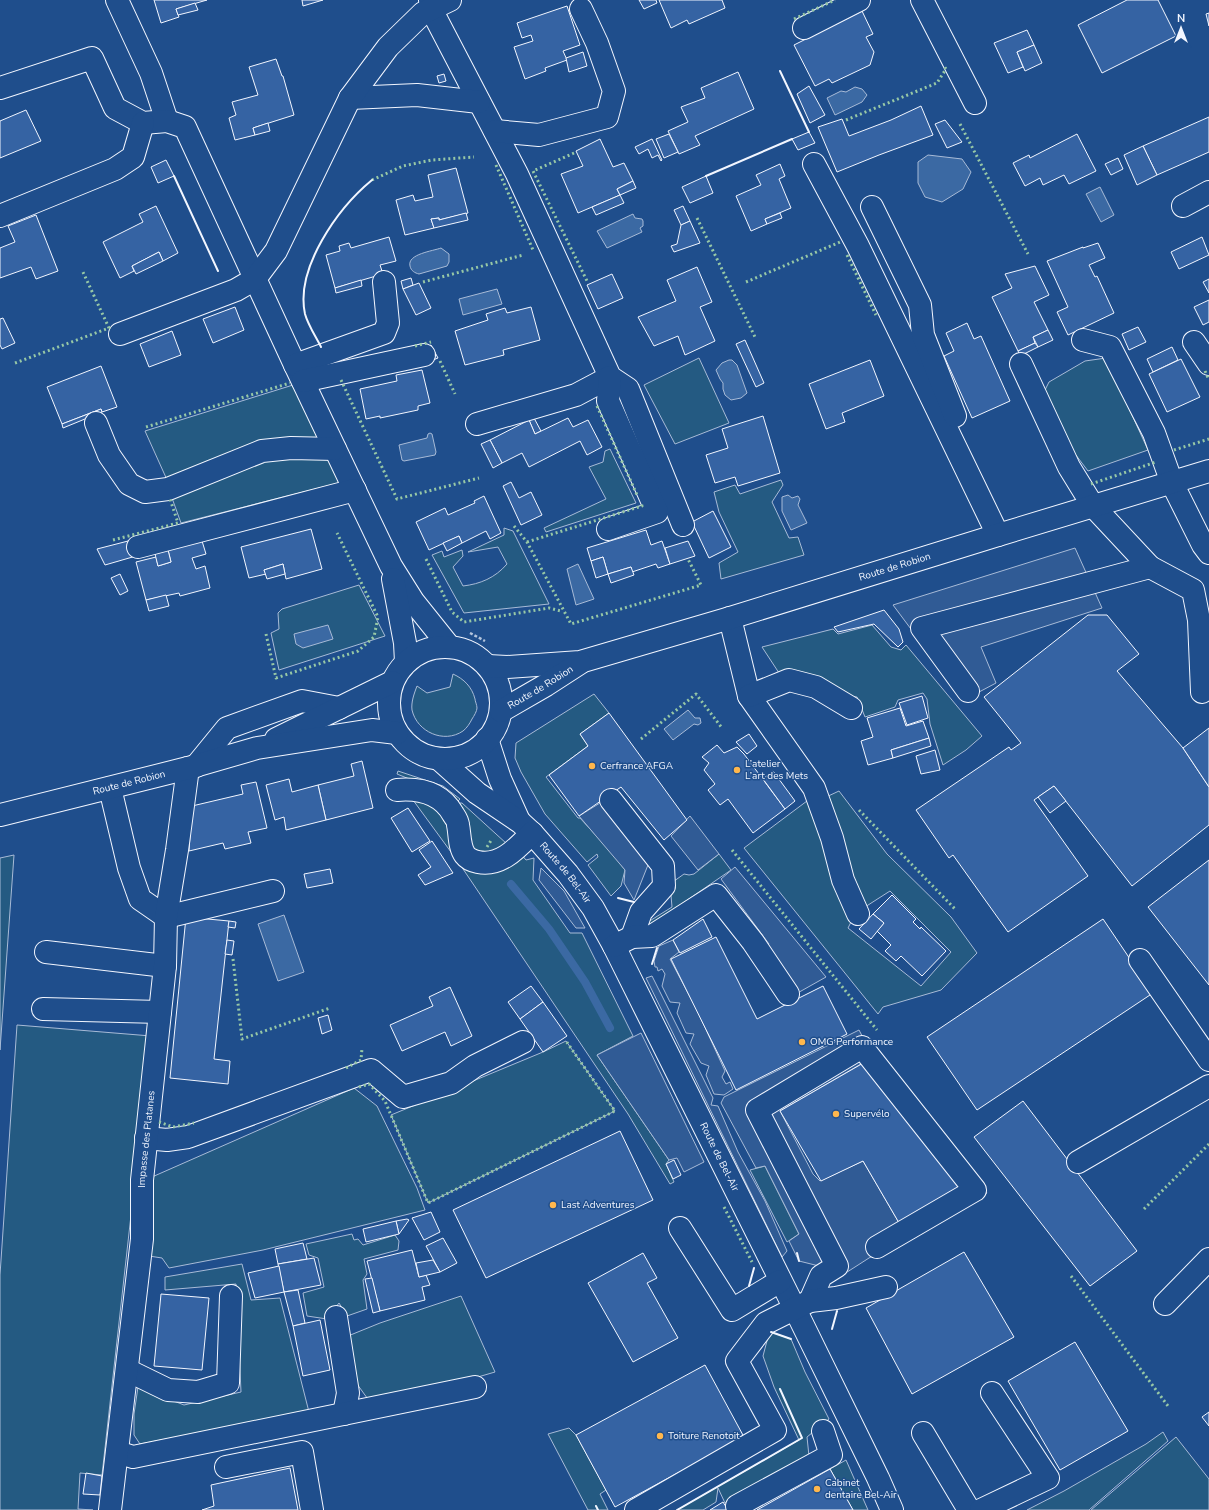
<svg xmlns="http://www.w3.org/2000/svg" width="1209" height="1510" viewBox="0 0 1209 1510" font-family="'Nunito Sans',sans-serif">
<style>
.green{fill:#245a82;stroke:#a8bbd7}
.parking{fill:#305b95;stroke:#a8bbd7}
.water{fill:#3b69a3;stroke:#a8bbd7}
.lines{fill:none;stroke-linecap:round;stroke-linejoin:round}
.stream{stroke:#3b69a3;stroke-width:8}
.building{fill:#3563a3;stroke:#f2f6ff}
.minor-casing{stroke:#f2f6ff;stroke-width:24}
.major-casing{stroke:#f2f6ff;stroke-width:24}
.path{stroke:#b3c4dc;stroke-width:2.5;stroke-dasharray:3 2;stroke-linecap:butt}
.minor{stroke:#1f4e8c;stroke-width:22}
.major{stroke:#1f4e8c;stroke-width:22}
.hedge{stroke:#97c8a6;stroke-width:3;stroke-dasharray:2 3;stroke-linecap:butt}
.wall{stroke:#f2f6ff;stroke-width:2}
.poi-dot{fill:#ffb74d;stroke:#1f4e8c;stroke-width:1.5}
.labels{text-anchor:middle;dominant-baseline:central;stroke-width:3;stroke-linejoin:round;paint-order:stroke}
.street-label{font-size:10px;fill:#f2f6ff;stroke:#1f4e8c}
.poi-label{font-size:10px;fill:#f2f6ff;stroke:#1f4e8c;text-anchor:start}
</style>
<rect width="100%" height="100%" fill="#1f4e8c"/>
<g class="green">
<polygon points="699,358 729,423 675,444 644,385"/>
<polygon points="1106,358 1148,450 1088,471 1066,442 1043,394 1049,382 1085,361"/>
<polygon points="293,385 322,443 168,482 145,431"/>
<polygon points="610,449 636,503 546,532 544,528 606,499 589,467 603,462 605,451"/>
<polygon points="279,454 329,459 339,483 181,523 172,498"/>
<polygon points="781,480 783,485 772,502 789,538 798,537 804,555 721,579 719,563 738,552 719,512 714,492 735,485 740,494"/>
<path d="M504 528 513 531 549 604 464 613 432 555 442 551 444 557 462 550 463 556 453 567 463 586C480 584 495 578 507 564L498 547 468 552 504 535Z"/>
<polygon points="359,585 385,636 279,670 271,633 279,629 278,613 282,609"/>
<polygon points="872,625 891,647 901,650 906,645 982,736 966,750 943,765 930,724 927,699 923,693 898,700 895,707 865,717 857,697 839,695 781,676 762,647 833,629 838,634"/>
<path d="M453 674C464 679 472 687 475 699 475 701 477 705 477 708 477 711 474 716 472 719 470 723 467 728 463 731 444 744 417 732 412 710 411 702 414 694 417 686L427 693 450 687Z"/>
<polygon points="594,694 609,713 580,734 588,746 546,777 578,818 580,818 612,853 625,870 621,886 611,896 588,865 598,857 597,854 587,862 545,814 521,772 515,758 516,743"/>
<polygon points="398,771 443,786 460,799 458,801 456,804 419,783 397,774"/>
<polygon points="839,791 887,854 951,917 977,953 941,990 883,1007 878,1014 744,848 811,798 852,920 848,928 921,986 951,952 890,891 865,907 824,798"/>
<polygon points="422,799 442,810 459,854 521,854 526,860 534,858 533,880 570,933 582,933 633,1036 597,1055 669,1160 666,1164 674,1182 670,1184 628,1114 459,863 413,800"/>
<polygon points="460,803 462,803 507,844 486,857 472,851 459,805"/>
<polygon points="719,854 731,870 651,925 648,922 672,907 670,884 684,874 689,875 694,874"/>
<polygon points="14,855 0,1050 0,858"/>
<polygon points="17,1025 151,1036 102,1475 80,1473 78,1509 93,1510 0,1510 0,1275"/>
<polygon points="566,1041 615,1111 428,1203 391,1115 543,1052"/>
<polygon points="354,1088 377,1106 417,1188 425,1210 263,1250 169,1268 162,1258 149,1256 152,1177"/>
<polygon points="765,1166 799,1234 787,1242 750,1170"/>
<polygon points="352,1234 354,1240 358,1239 363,1245 395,1235 399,1241 398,1250 364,1259 367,1274 363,1280 367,1309 347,1316 339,1303 327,1319 307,1316 303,1293 324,1287 318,1258 309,1255 306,1244"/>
<polygon points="242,1264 251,1300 280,1298 309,1412 140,1444 134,1435 134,1414 138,1387 184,1405 241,1392 236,1284 165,1290 165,1277"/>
<polygon points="461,1296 495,1372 406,1398 370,1402 357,1384 348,1336 380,1323"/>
<polygon points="771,1332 791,1339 805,1372 829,1419 807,1437 809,1456 725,1503 718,1488 716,1502 703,1510 677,1510 799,1440 774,1387 763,1356 768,1337"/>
<polygon points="569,1428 576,1435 606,1490 600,1494 608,1510 588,1510 548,1434"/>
<polygon points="1163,1432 1168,1441 1089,1510 1027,1510 1064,1491 1146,1444"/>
<polygon points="1176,1437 1209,1479 1209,1510 1091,1510"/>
<polygon points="846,1460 868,1510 853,1510 830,1469"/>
</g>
<g class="parking">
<polygon points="1075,548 1102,608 981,647 996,683 964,700 893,605"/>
<polygon points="600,803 648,865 634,900 624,883 625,870 579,816"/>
<polygon points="690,816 719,854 698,870 671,836"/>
<polygon points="735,867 826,977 794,995 763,950 769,944 721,879"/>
<polygon points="541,868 564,891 585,928 576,928 539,880"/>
<polygon points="673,940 679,952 670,959 697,1010 725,1071 722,1077 726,1084 730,1082 733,1089 724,1095 714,1094 706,1075 709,1066 701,1063 690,1044 694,1034 686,1033 677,1013 680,1003 670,1002 662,986 665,974 662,969 658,971 657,967 655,967 654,961 659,946"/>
<polygon points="652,976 713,1098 711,1105 718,1106 738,1152 765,1201 787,1251 782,1257 646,978"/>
<polygon points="859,1030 873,1057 780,1111 813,1174 820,1181 863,1161 902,1228 879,1057 987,1193 869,1258 827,1285 819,1266 799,1261 789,1241 799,1234 765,1166 756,1168 721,1103 724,1097"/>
<polygon points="641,1033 704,1162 684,1172 677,1158 669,1160 597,1055"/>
</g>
<g class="water">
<polygon points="855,87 862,89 867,95 862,102 835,115 827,98 841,91 846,92"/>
<polygon points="928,155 962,159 971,172 963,189 942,202 925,197 918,183 918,162"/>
<polygon points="1100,187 1114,215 1101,222 1086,194"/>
<polygon points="633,214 635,218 642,219 643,221 643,226 640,228 642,232 607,248 597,231"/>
<path d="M441 248 449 254V262L447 266 419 274C415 273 411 271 410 266 407 254 433 251 441 248Z"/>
<polygon points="497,289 502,304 463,315 459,299"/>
<polygon points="729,360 732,360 737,365 747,393 741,398 731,400 725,395 723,389 723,383 720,379 716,370 722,363"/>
<polygon points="430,433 432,434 436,452 435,455 404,461 402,460 399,445 427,438 428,434"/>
<polygon points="788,495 792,498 798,496 800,499 798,505 807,523 791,530 782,511 782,497"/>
<polygon points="578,564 594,599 576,605 567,569"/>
<polygon points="328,625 333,639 303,648 296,644 294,634"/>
<polygon points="688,710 695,718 700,718 701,723 698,725 694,724 673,740 664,729"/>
<polygon points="284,915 304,972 278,981 258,924"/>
</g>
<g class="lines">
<polyline class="stream" points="511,884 549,929 585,982 610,1028"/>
</g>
<g class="building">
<polygon points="154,0 207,0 176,9 179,17 161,23"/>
<polygon points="302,0 323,0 303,6"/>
<polygon points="639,0 656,0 657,3 644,9"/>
<polygon points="659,0 722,0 725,8 689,24 687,20 671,28"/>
<polygon points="1127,0 1158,0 1176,36 1102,73 1078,25"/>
<polygon points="195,3 198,10 178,15 176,9"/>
<polygon points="567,6 580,45 563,51 567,60 545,68 546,71 525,79 514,47 533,41 531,35 522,38 517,23"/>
<polygon points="862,11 873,34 866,37 874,52 870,65 832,83 829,79 815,86 794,45"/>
<polygon points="1209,13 1209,26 1206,14"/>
<polygon points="1027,30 1034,45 1017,52 1023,67 1008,73 994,43"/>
<polygon points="1034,45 1042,63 1025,71 1017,52"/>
<polygon points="583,52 587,66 569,72 566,58"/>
<polygon points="276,59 282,76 283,76 294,115 253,128 255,135 235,140 229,118 236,115 232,102 258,95 249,67"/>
<polygon points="738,72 754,109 695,136 700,145 679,154 668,131 688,122 681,107 705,98 701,88"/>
<polygon points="444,74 446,81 439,83 437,76"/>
<polygon points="809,86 825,115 810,123 797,94"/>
<polygon points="921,106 933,135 879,155 837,172 818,127 842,119 849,136 891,120"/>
<polygon points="26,110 41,141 0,158 0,121"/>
<polygon points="1209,117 1209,152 1157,175 1143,146"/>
<polygon points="945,120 962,142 947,148 935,124"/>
<polygon points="268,123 270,131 255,135 253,128"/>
<polygon points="809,132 815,143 798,150 792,139"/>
<polygon points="669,134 678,152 664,158 656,139"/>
<polygon points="1077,134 1096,171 1069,184 1064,175 1043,185 1040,178 1025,186 1013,163 1029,155 1030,158"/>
<polygon points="600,139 613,167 624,163 633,181 617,189 620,195 578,213 561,174 583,166 576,151"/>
<polygon points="652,139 662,160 661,161 658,155 652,158 648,149 639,154 635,147"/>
<polygon points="1143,146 1157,175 1137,185 1124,155"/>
<polygon points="1118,158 1123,169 1111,175 1105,164"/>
<polygon points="166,160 174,176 158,183 151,167"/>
<polygon points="780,164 785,176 779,179 791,208 765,219 767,224 751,231 736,196 761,185 756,175"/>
<polygon points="456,168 468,213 439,220 439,218 431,219 434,228 405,235 396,200 413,195 415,201 433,197 428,175"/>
<polygon points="706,176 713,193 690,203 682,187"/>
<polygon points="633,181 636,188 620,195 617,189"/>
<polygon points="620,195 624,203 596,215 592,207"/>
<polygon points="156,206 178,253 163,261 159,252 132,266 134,271 120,278 103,242 143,222 139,214"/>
<polygon points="683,206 690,221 681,225 674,210"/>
<polygon points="466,213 468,220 434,228 431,219 439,218 439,220"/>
<polygon points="780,213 782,218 767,224 765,219"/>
<polygon points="36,215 58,271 36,279 31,267 0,278 0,248 15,242 8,226"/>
<polygon points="690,221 700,243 674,252 671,246 677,244 681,225"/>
<polygon points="389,237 396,261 380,265 383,274 335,288 326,255 340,251 339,246 349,243 351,248"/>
<polygon points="1202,237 1209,255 1179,269 1171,252"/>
<polygon points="1098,243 1105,258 1089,265 1095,277 1097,276 1114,313 1068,335 1057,312 1068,307 1047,261 1083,247 1083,248"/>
<polygon points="159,252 163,261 136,274 132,266"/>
<polygon points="1035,266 1049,295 1034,302 1048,330 1033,337 1035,343 1018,351 992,297 1012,288 1005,274"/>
<polygon points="697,267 712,302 700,307 715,341 685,355 678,336 654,346 638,317 676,301 667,280"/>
<polygon points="612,274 623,298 598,309 587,285"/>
<polygon points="411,278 413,285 403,289 401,281"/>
<polygon points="1209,279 1209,293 1203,282"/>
<polygon points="361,280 362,286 336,293 335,288"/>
<polygon points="419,283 431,308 416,315 403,289"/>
<polygon points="1209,300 1209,322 1203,325 1194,307"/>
<polygon points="235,307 244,330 213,343 203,319"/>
<polygon points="531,307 540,340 503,350 504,355 465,365 455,331 488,320 486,314 505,308 507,313"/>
<polygon points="3,318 15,343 2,349 0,345 0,319"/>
<polygon points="967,323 974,339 981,336 1010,401 972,418 944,356 954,351 946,333"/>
<polygon points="1138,327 1146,342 1129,350 1122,334"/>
<polygon points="1048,330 1053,340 1038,347 1033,337"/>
<polygon points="172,331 181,355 149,367 140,344"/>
<polygon points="745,340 764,383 756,387 736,344"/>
<polygon points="1035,343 1038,347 1020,356 1018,351"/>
<polygon points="431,345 438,358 433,360 427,347"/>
<polygon points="1172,347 1178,360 1153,372 1147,359"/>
<polygon points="1181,359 1200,397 1167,412 1149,374"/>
<polygon points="870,360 884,396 842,413 845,422 826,429 809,384"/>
<polygon points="101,366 117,407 102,412 101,409 62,424 47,387"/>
<polygon points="422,370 430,403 418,406 418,410 380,418 380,416 366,419 360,389 397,381 396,375"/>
<polygon points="101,409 102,412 63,428 62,424"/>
<polygon points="763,416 780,473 738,486 735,477 715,483 706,455 728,448 722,429"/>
<polygon points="534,418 541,431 535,434 529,420"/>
<polygon points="568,418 573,427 588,420 602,447 587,455 580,441 529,467 522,453 502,463 490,440 529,420 535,434"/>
<polygon points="490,440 502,463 493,468 481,444"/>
<polygon points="511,482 519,498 531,492 542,515 521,525 503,486"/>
<polygon points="484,496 501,533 490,539 486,531 462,543 459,536 429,550 416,522 445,508 448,515 475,503 474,501"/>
<polygon points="713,511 731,547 709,558 692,522"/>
<polygon points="311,529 322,569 286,579 283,564 264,570 266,574 249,578 241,547"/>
<polygon points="646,530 651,545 662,541 670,564 658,568 656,564 632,572 631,567 608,574 603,557 591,561 587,548"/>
<polygon points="459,536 462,543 447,551 443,543"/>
<polygon points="132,540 136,556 105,565 97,549"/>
<polygon points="202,541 206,554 192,558 196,569 205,566 210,588 180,596 179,593 146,600 136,562 156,557 158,566 171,562 168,550"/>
<polygon points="688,541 695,556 670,564 665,548"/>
<polygon points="168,550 171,562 158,566 155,554"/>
<polygon points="603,557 608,574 596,578 591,561"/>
<polygon points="283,564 285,574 267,579 264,570"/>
<polygon points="631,567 634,575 611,583 608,574"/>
<polygon points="120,574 128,591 120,595 111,578"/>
<polygon points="166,595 169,606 149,611 146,600"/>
<polygon points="884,610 899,629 903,642 898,647 874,624 838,632 834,627"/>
<polygon points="1088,615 1107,615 1139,654 1117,671 1183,748 1209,787 1209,825 1132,886 1054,786 1034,800 1088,876 1008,932 953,855 949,858 916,810 1009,747 1011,750 1021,743 984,697"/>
<polygon points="922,696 928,718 907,725 899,703"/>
<polygon points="900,708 906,726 923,721 929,738 891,750 893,758 868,765 861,741 873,737 867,718"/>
<polygon points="609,713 687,820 664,840 621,787 579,816 549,775 588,746 580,734"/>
<polygon points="1209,728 1209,787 1183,748"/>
<polygon points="749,734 757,746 747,754 736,742"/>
<polygon points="929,738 931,746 893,758 891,750"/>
<polygon points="717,745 724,753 737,747 744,754 785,809 753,833 728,799 720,805 708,790 715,784 704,770 709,763 702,757"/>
<polygon points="935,750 940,770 921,774 916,756"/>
<polygon points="362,761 373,808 326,820 318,785 354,776 351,764"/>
<polygon points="773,771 795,801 785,809 763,779"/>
<polygon points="289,779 292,792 318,785 326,820 286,830 284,817 275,820 266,785"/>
<polygon points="256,782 267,828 248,832 251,843 225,849 223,843 189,851 192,806 243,794 241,785"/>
<polygon points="1054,786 1066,801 1050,813 1038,797"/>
<polygon points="408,808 430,841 412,852 391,818"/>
<polygon points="432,841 453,873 425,885 418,875 431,867 419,850"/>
<polygon points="1209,860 1209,985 1148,907"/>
<polygon points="330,869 333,883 307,888 304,874"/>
<polygon points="892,895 916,919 913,922 920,929 921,927 946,951 922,976 901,956 896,961 885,951 891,945 877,931 884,923 873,914"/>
<polygon points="873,914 884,923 871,939 859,929"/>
<polygon points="186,917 229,921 214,1059 230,1061 228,1084 170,1078"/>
<polygon points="703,919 712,937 680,953 673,940"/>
<polygon points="1103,919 1153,993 977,1110 927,1037"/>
<polygon points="229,921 236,922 235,928 228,927"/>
<polygon points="716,937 757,1019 823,986 847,1034 736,1090 671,959"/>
<polygon points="227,940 234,941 232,955 225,954"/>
<polygon points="531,986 543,1002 520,1019 508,1002"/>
<polygon points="450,987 472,1036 451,1046 445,1032 402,1051 390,1025 433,1006 429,997"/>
<polygon points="543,1002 567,1036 543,1052 520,1019"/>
<polygon points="328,1015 332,1030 322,1034 318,1018"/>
<polygon points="865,1062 964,1188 902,1228 863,1161 821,1181 780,1111"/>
<polygon points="1023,1101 1137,1251 1090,1286 974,1137"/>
<polygon points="620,1131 653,1200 486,1278 453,1210"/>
<polygon points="674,1160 681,1175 673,1179 666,1164"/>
<polygon points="431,1212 440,1232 424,1240 412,1218"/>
<polygon points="407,1219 409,1220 399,1234 396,1221"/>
<polygon points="396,1221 399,1234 366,1242 363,1229"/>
<polygon points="443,1238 457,1263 440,1272 426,1246"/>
<polygon points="303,1243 307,1259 278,1264 275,1249"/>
<polygon points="412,1250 419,1277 426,1275 430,1285 422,1287 425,1300 380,1311 367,1261"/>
<polygon points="964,1252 1014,1337 912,1394 866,1308"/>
<polygon points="643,1253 657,1278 647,1283 678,1338 633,1362 588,1283"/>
<polygon points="314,1258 321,1285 284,1292 278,1264"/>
<polygon points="433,1260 440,1272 419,1277 416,1263"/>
<polygon points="279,1266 284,1292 255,1298 248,1273"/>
<polygon points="372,1278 380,1311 373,1313 365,1279"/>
<polygon points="298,1290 305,1323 293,1326 284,1292"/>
<polygon points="161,1294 209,1298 202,1370 154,1366"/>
<polygon points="320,1320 330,1370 303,1376 293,1326"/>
<polygon points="1075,1342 1128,1431 1060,1470 1008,1381"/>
<polygon points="705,1365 744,1437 615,1507 576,1435"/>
<polygon points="1209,1412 1209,1426 1202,1417"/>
<polygon points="290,1468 298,1510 202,1510 214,1506 211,1485"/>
<polygon points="830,1469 853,1510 757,1510"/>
<polygon points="86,1473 102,1476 100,1495 83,1494"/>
<polygon points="723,1502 728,1510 710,1510"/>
</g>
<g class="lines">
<g class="minor-casing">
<g id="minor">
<polyline points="117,0 151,73 167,121"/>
<polyline points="430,0 431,9 517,174 610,377 628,389 683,525"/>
<polyline points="922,0 975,103"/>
<polyline points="804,28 859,0"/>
<polyline points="0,88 92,58 115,108 143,123 167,121 185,127 295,365 391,566 413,601 449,646"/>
<polyline points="350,98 417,95 479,102"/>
<polyline points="495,131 539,135 607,117 614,91 597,43 581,9"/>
<polyline points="814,164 858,246 998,535"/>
<polyline points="1183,206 1209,192"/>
<polyline points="872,207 920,305 923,335 955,416"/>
<polyline points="0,216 115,169 133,157 143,123"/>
<polyline points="120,334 236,290 255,279 276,251 350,98 388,47 423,13 450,0"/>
<polyline points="1083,340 1110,347 1154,433 1172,483 1203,545 1209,553"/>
<polyline points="1194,342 1209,364"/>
<polyline points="295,365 384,333 388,323 384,282"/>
<polyline points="303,381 424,355"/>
<polyline points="96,423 109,455 129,484 145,492 168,489 262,451 291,448 335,449"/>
<polyline points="477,424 576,395 610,377"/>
<polyline points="608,529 657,512 608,401 610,377"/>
<polyline points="138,547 355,490"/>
<polyline points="1150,567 1193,590 1199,620 1202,692"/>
<polyline points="393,579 405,643 406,662"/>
<polyline points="730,618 749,696 814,788 832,838 843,880 858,914"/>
<polyline points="968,691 922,628 1150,567 1093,506 1069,467 1021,364"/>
<polyline points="749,696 789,680 816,687 851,708"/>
<polyline points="487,739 500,779 519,821"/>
<path id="s1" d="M439 759 477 793 520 822 532 833 568 874 593 908 614 946 795 1309 878 1478 892 1510"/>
<polyline points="196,766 227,728 302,701 339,708"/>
<polyline points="110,788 129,868 140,899 166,917 273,891"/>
<path d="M397 790C420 788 441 793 453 814 455 817 458 821 458 825 460 834 459 847 465 855 468 859 473 861 478 862 501 867 518 847 532 833"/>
<polyline points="611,800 663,866 664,886 641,912 632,937"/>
<polyline points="614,946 632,937 652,936 716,895 753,942 788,994"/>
<polyline points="46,952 165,966"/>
<polyline points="1140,960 1209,1060"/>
<polyline points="43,1009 160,1012"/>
<polyline points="146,1138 167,1140 188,1137 371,1070 403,1097 451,1083 475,1066 523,1042"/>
<polyline points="1078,1162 1209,1086"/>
<polyline points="680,1228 732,1310 780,1281"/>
<polyline points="810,1301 821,1276 837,1266 757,1110 862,1047 975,1190 877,1247"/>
<polyline points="1165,1304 1209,1259"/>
<polyline points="336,1317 348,1393 344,1414"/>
<polyline points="127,1370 168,1390 198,1392 228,1383 231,1296"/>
<polyline points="923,1433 969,1510"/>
<polyline points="117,1452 133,1457 475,1387"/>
<polyline points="226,1467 302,1452 312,1510"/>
<path id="s2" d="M110 1510 142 1239V1180L165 966 166 917 177 850 188 768"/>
<polyline points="636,1510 775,1430 737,1361 766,1323 810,1301 836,1298 886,1287"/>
<polyline points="739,1510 737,1506 831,1455 823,1431"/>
<polyline points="981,1510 1048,1478 992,1393"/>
</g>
</g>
<g class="major-casing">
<g id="major">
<circle cx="445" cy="703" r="56"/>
<path id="s3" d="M488 666 507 667 580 662 730 618 998 535 1209 471"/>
<path id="s4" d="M501 711 546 685 580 663"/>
<polyline points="276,739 392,682"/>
<path id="s5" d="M0 815 188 768 257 748 372 730 397 733"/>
</g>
</g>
<polyline class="path" points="470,633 485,641"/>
<use href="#minor" class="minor"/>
<use href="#major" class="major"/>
<g class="hedge">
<polyline points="794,19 835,0"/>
<polyline points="846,120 937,83 946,69 944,66"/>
<polyline points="960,124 1028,254"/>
<polyline points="574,153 533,171 588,283"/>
<polyline points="496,165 533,250"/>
<polyline points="372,180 403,166 432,160 474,157"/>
<polyline points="697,218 755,337"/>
<polyline points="847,255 876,315"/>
<polyline points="423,282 523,255"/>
<polyline points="746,282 840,242"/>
<polyline points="415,346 431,342"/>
<polyline points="440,361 455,394"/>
<polyline points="15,363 109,328 82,270"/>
<polyline points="1205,371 1209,380"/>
<polyline points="341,380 397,499 479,478"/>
<polyline points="597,406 637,495"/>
<polyline points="146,427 290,383"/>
<polyline points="1174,450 1209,439"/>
<polyline points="1091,484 1156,462"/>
<polyline points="514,526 527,542 571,624 701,585 688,559"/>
<polyline points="113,540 178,523 170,499"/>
<polyline points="527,542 642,506 641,502"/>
<polyline points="426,559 452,612 464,622 549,608 561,611"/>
<polyline points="266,634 276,678 358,651 374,637 378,617 337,533"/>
<polyline points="641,739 696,694 722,728"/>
<polyline points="859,810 955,909"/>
<polyline points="487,847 492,839"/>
<polyline points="732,850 877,1030"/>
<polyline points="233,959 242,1039 330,1008"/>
<polyline points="346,1068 361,1060 362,1048"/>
<polyline points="359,1087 369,1084 385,1101 428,1203 615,1111 566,1041"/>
<polyline points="159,1122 173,1127 194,1123"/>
<polyline points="724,1207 752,1262"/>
<polyline points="1144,1209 1209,1144"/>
<polyline points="1071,1276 1168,1406"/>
</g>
<g class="wall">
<polyline points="780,71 809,132"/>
<polyline points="174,176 218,271"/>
<polyline points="706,176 792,139"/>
<path d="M321 347C316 337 308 325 305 314 295 268 338 208 372 180"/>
<polyline points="618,898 634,902"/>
<polyline points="652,964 657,948"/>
<polyline points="797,1253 799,1261"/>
<polyline points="749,1286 754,1268"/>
<polyline points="832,1329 837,1311"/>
<polyline points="771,1332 791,1339"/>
<polyline points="596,1506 598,1510"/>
<polyline points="677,1510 802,1438 780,1389"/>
</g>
</g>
<g class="poi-dot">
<circle cx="592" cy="766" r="4"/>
<circle cx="737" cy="770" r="4"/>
<circle cx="802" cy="1042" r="4"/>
<circle cx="836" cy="1114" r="4"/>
<circle cx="553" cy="1205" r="4"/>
<circle cx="660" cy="1436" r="4"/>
<circle cx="817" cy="1489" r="4"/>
</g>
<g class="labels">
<g class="street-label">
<text stroke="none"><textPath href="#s3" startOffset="421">Route de Robion</textPath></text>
<text stroke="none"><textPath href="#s4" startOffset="46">Route de Robion</textPath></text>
<text stroke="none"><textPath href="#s5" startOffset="133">Route de Robion</textPath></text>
<text stroke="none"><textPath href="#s1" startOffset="171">Route de Bel-Air</textPath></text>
<text stroke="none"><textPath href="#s2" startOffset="373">Impasse des Platanes</textPath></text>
<text stroke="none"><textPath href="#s1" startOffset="495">Route de Bel-Air</textPath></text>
</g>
<g class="poi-label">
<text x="745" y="764">L’atelier<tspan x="745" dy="12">L’art des Mets</tspan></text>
<text x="600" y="766">Cerfrance AFGA</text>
<text x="810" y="1042">OMG Performance</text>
<text x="844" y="1114">Supervélo</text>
<text x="561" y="1205">Last Adventures</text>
<text x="668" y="1436">Toiture Renotoit</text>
<text x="825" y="1483">Cabinet<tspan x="825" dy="12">dentaire Bel-Air</tspan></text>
</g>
</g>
<g transform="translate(1181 28)" stroke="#1f4e8c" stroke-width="3" paint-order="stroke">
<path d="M0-3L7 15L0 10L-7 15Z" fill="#f2f6ff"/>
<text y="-6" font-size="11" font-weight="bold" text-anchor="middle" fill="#f2f6ff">N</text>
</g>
</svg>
